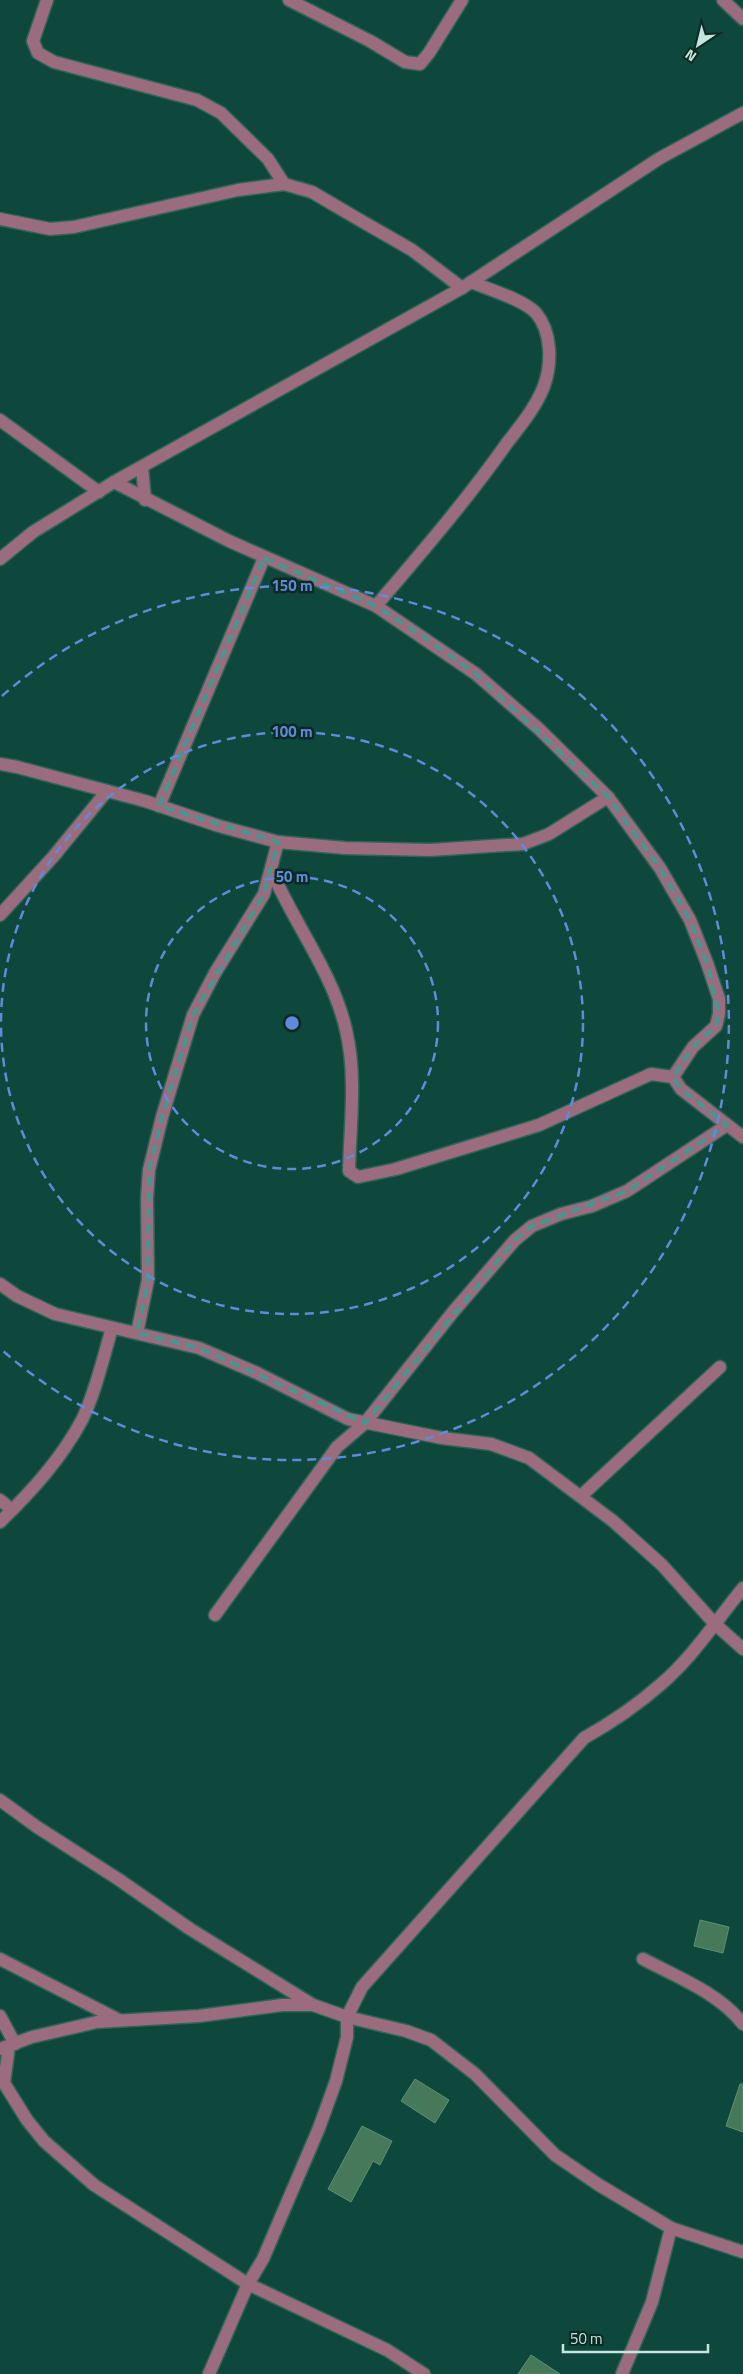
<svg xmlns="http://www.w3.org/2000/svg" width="743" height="2374" viewBox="0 0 743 2374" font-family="'Titillium Web',sans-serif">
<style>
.building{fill:#467959;stroke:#5d9170}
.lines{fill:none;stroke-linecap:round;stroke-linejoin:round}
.minor-casing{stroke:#2f6458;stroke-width:15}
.minor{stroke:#9b6c7d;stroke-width:12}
.marked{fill:none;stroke:#45988f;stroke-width:4;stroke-dasharray:10 6;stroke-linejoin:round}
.ring{fill:none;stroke:#608bda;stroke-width:2.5;stroke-dasharray:9 6}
.centre{fill:#608bda;stroke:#0c2923;stroke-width:2.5}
.ring-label{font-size:15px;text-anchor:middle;font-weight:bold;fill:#608bda;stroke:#0c2923;stroke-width:5;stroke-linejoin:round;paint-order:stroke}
</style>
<rect width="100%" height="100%" fill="#0e473b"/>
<g class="building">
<polygon points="700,1920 729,1927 723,1953 694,1946"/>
<polygon points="415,2079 449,2100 435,2123 401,2101"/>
<polygon points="740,2084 743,2084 743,2132 726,2126"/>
<polygon points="362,2126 392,2141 380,2165 373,2161 351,2202 328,2189"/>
<polygon points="531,2355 560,2374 518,2374"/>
</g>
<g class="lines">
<g class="minor-casing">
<g id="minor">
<polyline points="47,0 33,41 38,53 54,62 197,100 221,113 268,159 284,184"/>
<polyline points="289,0 370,41 405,62 420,64 429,53 462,0"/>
<polyline points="723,0 743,19"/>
<polyline points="0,219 50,229 74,227 238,190 284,184 312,192 358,219 412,250 462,288"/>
<polyline points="0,420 99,492"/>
<polyline points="142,467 145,500"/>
<path d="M114 482 229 541 376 606 476 674 539 729 608 797 660 868 690 920 707 963 719 999V1014L716 1026 693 1047 673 1077 651 1074 539 1125 396 1169 358 1177 349 1171C350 1125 357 1076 346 1030 333 973 295 925 272 872"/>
<polyline points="0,559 33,532 114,482 462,288 660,158 743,113"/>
<path d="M376 606C421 553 467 500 507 443 521 425 536 407 544 386 552 363 552 332 536 313 524 300 488 289 471 282"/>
<polyline points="0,764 17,767 145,801 219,826 278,842 345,848 430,850 523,844 549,834 608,797"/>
<polyline points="159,806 264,558"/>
<polyline points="0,915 53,857 107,791"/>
<polyline points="673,1077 681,1089 743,1137"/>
<polyline points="0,1284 17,1296 55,1314 199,1348 257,1373 348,1419 442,1438 491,1444 529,1458 613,1521 662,1565 715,1624 743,1649"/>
<polyline points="137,1333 148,1280 147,1198 149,1170 162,1117 193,1015 215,973 264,894 278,842"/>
<polyline points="581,1496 720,1367"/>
<polyline points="0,1500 12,1510"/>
<path d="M0 1522C32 1491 61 1459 82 1420 96 1391 103 1358 112 1328"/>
<polyline points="215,1615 337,1447 365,1423 453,1312 515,1240 532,1226 561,1214 592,1206 627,1191 727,1125"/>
<polyline points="0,1800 37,1827 118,1879 190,1929 313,2005"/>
<polyline points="0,1959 119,2020"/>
<path d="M643 1959C677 1977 719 1993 743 2024"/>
<polyline points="0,2016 15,2044"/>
<polyline points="0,2049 32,2037 97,2022 199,2016 282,2005 313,2005 347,2017 406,2031 431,2040 475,2074 555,2155 599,2185 671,2228 743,2252"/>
<polyline points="0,2081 4,2083 27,2120 44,2141 94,2185 248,2284 387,2350 424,2374"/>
<polyline points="4,2083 9,2046"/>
<path d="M209 2374 248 2284 263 2259 319 2128 336 2081 347 2037V2017L362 1987 584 1738C611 1723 636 1706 660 1685 692 1658 716 1621 743 1588"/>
<polyline points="622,2374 652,2302 671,2228"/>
</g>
</g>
<use href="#minor" class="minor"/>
</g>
<path class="marked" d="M264 558 376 606 421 635 476 674 608 797 660 868 690 920 707 963 719 1014 716 1026 693 1047 673 1077 681 1089 727 1125 627 1191 532 1226 515 1240 365 1423 199 1348 137 1333 148 1280 149 1170 162 1117 193 1015 264 894 278 842 159 806Z"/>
<g class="ring">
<circle cx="292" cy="1023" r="146"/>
<circle cx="292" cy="1023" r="291"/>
<path d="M2 696A437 437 0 1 1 2 1350"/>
</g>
<circle cx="292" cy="1023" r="8" class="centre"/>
<g class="ring-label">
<text x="292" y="591">150 m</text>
<text x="292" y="737">100 m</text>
<text x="292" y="882">50 m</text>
</g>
<g transform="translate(698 45) rotate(215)" stroke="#0c2923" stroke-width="4" paint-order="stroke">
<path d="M0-4L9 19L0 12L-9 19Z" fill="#c4e6dc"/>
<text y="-8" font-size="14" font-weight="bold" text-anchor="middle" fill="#c4e6dc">N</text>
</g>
<path d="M563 2344v8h145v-8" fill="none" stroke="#c4e6dc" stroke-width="2.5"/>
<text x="570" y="2344" font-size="15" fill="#c4e6dc" stroke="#0c2923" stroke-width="4" paint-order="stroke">50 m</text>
</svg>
